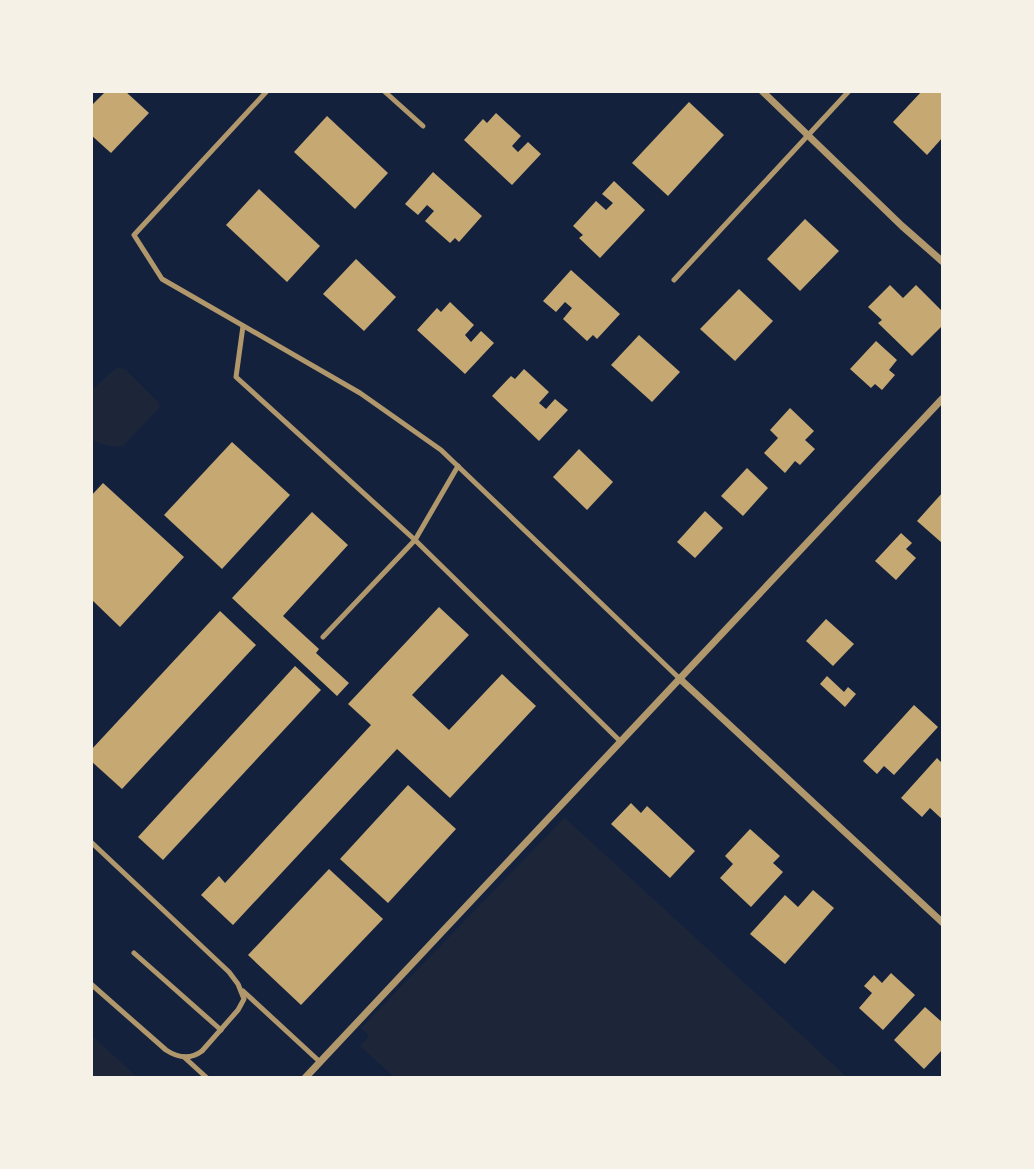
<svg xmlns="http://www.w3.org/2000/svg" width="1034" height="1169" viewBox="0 0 1034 1169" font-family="'Fira Sans Condensed',sans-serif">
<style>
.green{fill:#1d2539}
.building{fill:#c6a872}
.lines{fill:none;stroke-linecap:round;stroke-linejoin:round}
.service{stroke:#b1986c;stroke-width:5}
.minor{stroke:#b1986c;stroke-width:7}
</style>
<rect width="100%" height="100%" fill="#14213d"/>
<g class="green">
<path d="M118 367 126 370 159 403 160 407 123 446C112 447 100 446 91 438V391L115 369Z"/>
<polygon points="565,817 565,818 848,1078 395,1078 360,1046 369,1036 361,1028"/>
<polygon points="91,1035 138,1078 91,1078"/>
</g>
<g class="building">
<polygon points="106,91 125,91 149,113 111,153 91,135 91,106"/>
<polygon points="922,91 940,91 943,93 943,137 927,155 893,122"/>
<polygon points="689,102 724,135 668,196 632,163"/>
<polygon points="496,113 521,136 512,146 518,152 528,142 541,154 512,185 464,140 483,119 487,123"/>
<polygon points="327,116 388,173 355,209 294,152"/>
<polygon points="433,172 482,216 459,242 455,238 450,243 425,221 434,211 427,205 418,215 405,204"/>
<polygon points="614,181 645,210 600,258 579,238 583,235 573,226 596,201 606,210 613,203 602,194"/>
<polygon points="259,189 320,246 287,282 226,225"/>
<polygon points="805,219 839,251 800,291 767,259"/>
<polygon points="356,259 396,297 364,331 323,294"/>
<polygon points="571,270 620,314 597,339 593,335 587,341 563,319 572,308 565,302 556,312 543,301"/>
<polygon points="890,285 903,298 916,285 943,312 943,325 912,356 878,323 882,320 868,307"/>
<polygon points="739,289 773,321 735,361 700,329"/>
<polygon points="450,302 474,325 465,335 471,342 481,331 494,343 465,374 417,330 437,308 441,312"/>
<polygon points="639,335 680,372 652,402 611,365"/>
<polygon points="876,341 897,360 889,370 895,375 882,390 875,384 871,388 850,369"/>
<polygon points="524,369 549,392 539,403 546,409 555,399 568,410 539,441 492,396 511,376 515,379"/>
<polygon points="790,408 814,431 805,440 815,449 800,465 795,461 785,473 764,453 778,438 770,430"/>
<polygon points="232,442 290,495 222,569 164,515"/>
<polygon points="579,449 613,482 587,510 553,477"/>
<polygon points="747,468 768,488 743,516 721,496"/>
<polygon points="103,483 184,557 120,627 91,599 91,496"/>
<polygon points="943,492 943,542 942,543 917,521"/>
<polygon points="705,511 723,528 695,558 677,542"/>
<polygon points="312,512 348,545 283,616 319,649 316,653 349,683 337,696 232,598"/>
<polygon points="901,533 912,543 906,549 916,558 896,580 875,561"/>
<polygon points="439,607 469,635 412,695 449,730 502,674 536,706 450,798 397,749 233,925 201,895 219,876 225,883 371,725 348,704"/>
<polygon points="220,611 256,645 122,789 91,761 91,750"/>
<polygon points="826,619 854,644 833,666 806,641"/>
<polygon points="295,666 321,690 163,860 138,837"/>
<polygon points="827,676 844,692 848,687 856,694 845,707 820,684"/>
<polygon points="914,705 938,727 894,775 884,766 877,774 863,761"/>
<polygon points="937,758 943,764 943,820 930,808 922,817 901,798"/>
<polygon points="408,785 456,829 388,903 340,859"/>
<polygon points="631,803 641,813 647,806 695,851 670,878 611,824"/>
<polygon points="750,829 780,856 773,863 783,872 751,907 720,878 733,864 725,856"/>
<polygon points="329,869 383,919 301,1005 248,955"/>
<polygon points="813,890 834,908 785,964 750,934 785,895 798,907"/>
<polygon points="891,973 915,995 883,1030 859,1008 872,993 864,986 874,975 882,983"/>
<polygon points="925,1007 943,1023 943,1049 924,1069 894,1040"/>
</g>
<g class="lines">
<g class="service">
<polyline points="267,91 134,235 162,279 360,393 441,450 680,679"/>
<polyline points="384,91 423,126"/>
<polyline points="674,280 849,91"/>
<polyline points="243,326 236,377 415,540 621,742"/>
<polyline points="323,637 415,540 458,466"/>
<path d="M91 842 229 972 238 984 244 999 238 1010 202 1051C190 1060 178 1058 166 1050L91 984"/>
<polyline points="134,953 221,1030"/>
<polyline points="243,991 320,1062"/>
<polyline points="184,1057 207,1078"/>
</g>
<g class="minor">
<polyline points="762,91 902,226 943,262"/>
<polyline points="680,679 943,923"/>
<polyline points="305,1078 943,398"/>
</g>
</g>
<rect width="1034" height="1169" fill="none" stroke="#f6f1e7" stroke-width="186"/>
</svg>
